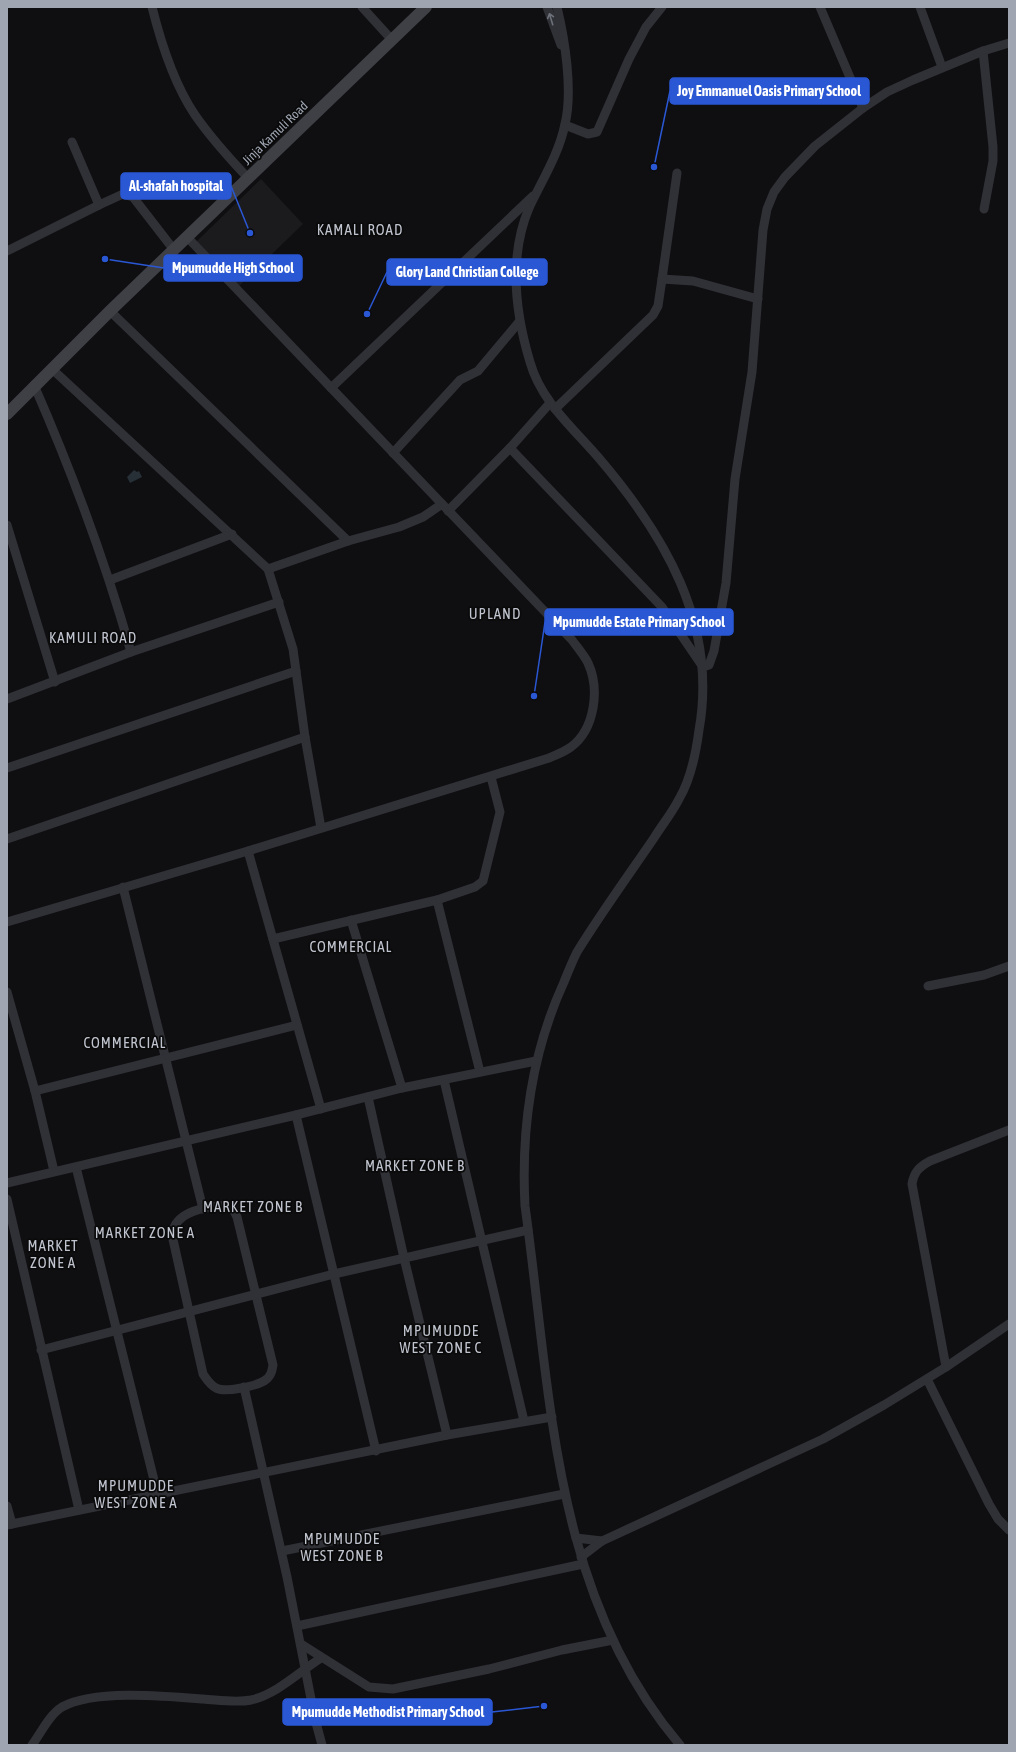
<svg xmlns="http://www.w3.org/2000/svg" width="1016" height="1752" viewBox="0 0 1016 1752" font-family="'Asap Condensed',sans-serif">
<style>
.built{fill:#1b1b1e}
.water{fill:#273036}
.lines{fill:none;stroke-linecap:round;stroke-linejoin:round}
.minor{stroke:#303136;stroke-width:9}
.secondary{stroke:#3e4046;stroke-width:12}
.oneway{stroke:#6d717a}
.labels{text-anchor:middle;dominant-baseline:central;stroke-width:3.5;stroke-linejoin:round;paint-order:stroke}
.street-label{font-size:13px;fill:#9fa6b2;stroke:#0a0a0b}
.quarter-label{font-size:15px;letter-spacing:1px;fill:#c0c4ce;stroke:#0a0a0b}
.leader{fill:none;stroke:#2a57d4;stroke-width:1.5}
.callout-dot{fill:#2a57d4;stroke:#0a0a0b;stroke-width:1.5}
.callout{fill:#2a57d4;stroke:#2a57d4;stroke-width:1.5}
.callout-label{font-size:14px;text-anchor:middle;font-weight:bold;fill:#fff}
</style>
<rect width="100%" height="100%" fill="#0f0f11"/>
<polygon class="built" points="261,179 303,224 238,287 196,242"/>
<polygon class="water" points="134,470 137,472 139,471 142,477 130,483 127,477"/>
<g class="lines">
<g class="minor">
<path d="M152 7C161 43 174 84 195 115 211 138 230 159 249 179"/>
<polyline points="362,7 392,40"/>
<polyline points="547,7 561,45"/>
<path d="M557 7C565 40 573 91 565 124 559 154 542 180 529 208 508 258 515 312 530 362 541 401 572 427 598 457 664 534 718 624 699 730 696 753 691 779 679 799 672 813 662 825 654 838 628 876 601 913 577 952 572 962 568 972 564 982 532 1052 521 1130 525 1206 551 1392 552 1595 680 1745"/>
<polyline points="820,7 863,108"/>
<polyline points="920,7 942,67"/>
<polyline points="983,51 993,147 993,161 984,209"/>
<polyline points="565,125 588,134 597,132 629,59 646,27 662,7"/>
<polyline points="72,142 99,205 123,194 133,197 174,250"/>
<polyline points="7,251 99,205"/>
<polyline points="662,279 693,281 758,299"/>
<polyline points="110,311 348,541"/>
<polyline points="52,369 268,569 293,649 305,737 321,828"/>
<path d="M34 385C72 472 105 561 131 652"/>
<polyline points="331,388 533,196"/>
<polyline points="555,409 653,315 658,306 662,279 677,173"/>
<polyline points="510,448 662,607 703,667 709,665 714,651 726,583 735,479 752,372 763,230 767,209 774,192 785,177 815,146 863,108 887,92 913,80 983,51 1009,43"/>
<polyline points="393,453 460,380 478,371 519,322"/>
<polyline points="448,511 510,448 550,403"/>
<polyline points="7,525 55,682"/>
<polyline points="268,569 348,541 399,527 423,517 442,504"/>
<polyline points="110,580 232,534"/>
<polyline points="7,699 131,652 279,602"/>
<polyline points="7,768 296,671"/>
<polyline points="7,839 305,737"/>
<polyline points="248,851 321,1109"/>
<polyline points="123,887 203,1209"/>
<polyline points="437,900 480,1072"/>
<polyline points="351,920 402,1088"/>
<path d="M7 922 248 851 549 758C556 755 564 752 571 747 595 729 600 689 588 663 584 655 577 647 572 640L187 237"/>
<polyline points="273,939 437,900 475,887 483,881 500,812 491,777"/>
<polyline points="928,986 984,975 1009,966"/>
<polyline points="7,992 35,1091 54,1171"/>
<polyline points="444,1080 524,1421"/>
<polyline points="35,1091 297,1025"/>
<polyline points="368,1097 404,1258 447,1435"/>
<polyline points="296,1115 376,1451"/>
<polyline points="76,1167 158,1496"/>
<polyline points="7,1183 296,1115 402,1088 536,1061"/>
<polyline points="7,1199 79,1510"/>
<path d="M227 1205 233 1209 237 1217 273 1365C272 1371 271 1377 264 1381 255 1386 225 1393 216 1388 210 1385 207 1380 203 1374L172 1235C175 1210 207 1207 227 1205Z"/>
<polyline points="41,1350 334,1274 528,1230"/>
<path d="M946 1367 912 1184C914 1172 919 1167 930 1161L1009 1130"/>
<polyline points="927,1379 989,1504 998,1519 1009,1530"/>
<polyline points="244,1387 287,1577 315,1719 322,1745"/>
<polyline points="7,1506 12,1524"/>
<polyline points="7,1525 447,1435 552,1417"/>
<polyline points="576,1538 602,1541"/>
<polyline points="282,1551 564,1494"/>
<polyline points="581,1557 602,1541 823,1439 884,1405 946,1367 1009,1324"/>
<polyline points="297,1626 583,1564"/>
<polyline points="301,1644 369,1687 393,1689 489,1669 562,1650 613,1640"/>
<path d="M32 1745C41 1733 49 1715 62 1707 93 1689 167 1696 203 1699 219 1700 236 1703 251 1700 277 1694 299 1672 321 1658"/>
</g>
<polyline class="secondary" points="7,414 110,311 426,7"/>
</g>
<defs><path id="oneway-shaft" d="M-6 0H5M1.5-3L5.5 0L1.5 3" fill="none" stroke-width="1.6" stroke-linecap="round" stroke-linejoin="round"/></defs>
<use class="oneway" href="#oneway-shaft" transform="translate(551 19) rotate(-107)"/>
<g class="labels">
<g class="street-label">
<text transform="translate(275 133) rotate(-44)">Jinja Kamuli Road</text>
</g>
<g class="quarter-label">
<text x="360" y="229">KAMALI ROAD</text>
<text x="495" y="613">UPLAND</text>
<text x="93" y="637">KAMULI ROAD</text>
<text x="351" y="946">COMMERCIAL</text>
<text x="125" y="1042">COMMERCIAL</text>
<text x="415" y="1165">MARKET ZONE B</text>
<text x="253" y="1206">MARKET ZONE B</text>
<text x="145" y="1232">MARKET ZONE A</text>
<text x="53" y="1245">MARKET<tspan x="53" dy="17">ZONE A</tspan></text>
<text x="441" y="1330">MPUMUDDE<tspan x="441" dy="17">WEST ZONE C</tspan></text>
<text x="136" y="1485">MPUMUDDE<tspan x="136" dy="17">WEST ZONE A</tspan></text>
<text x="342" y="1538">MPUMUDDE<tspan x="342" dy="17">WEST ZONE B</tspan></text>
</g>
</g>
<path class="leader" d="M654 167L670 91M250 233L231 186M105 259L164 268M367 314L387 272M534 696L545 622M544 1706L492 1712"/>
<g class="callout-dot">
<circle cx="654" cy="167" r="4"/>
<circle cx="250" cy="233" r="4"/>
<circle cx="105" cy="259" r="4"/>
<circle cx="367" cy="314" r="4"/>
<circle cx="534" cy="696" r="4"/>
<circle cx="544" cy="1706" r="4"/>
</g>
<g class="callout">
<rect x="670" y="78" width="199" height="26" rx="4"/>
<rect x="121" y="173" width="110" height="26" rx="4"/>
<rect x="164" y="255" width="138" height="26" rx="4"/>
<rect x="387" y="259" width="160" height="26" rx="4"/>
<rect x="545" y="609" width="188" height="26" rx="4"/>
<rect x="283" y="1699" width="209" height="26" rx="4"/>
</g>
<g class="callout-label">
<text x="769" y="96">Joy Emmanuel Oasis Primary School</text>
<text x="176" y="191">Al-shafah hospital</text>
<text x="233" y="273">Mpumudde High School</text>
<text x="467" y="277">Glory Land Christian College</text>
<text x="639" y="627">Mpumudde Estate Primary School</text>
<text x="388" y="1717">Mpumudde Methodist Primary School</text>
</g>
<rect width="1016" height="1752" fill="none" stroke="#9fa6b2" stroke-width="16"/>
</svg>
